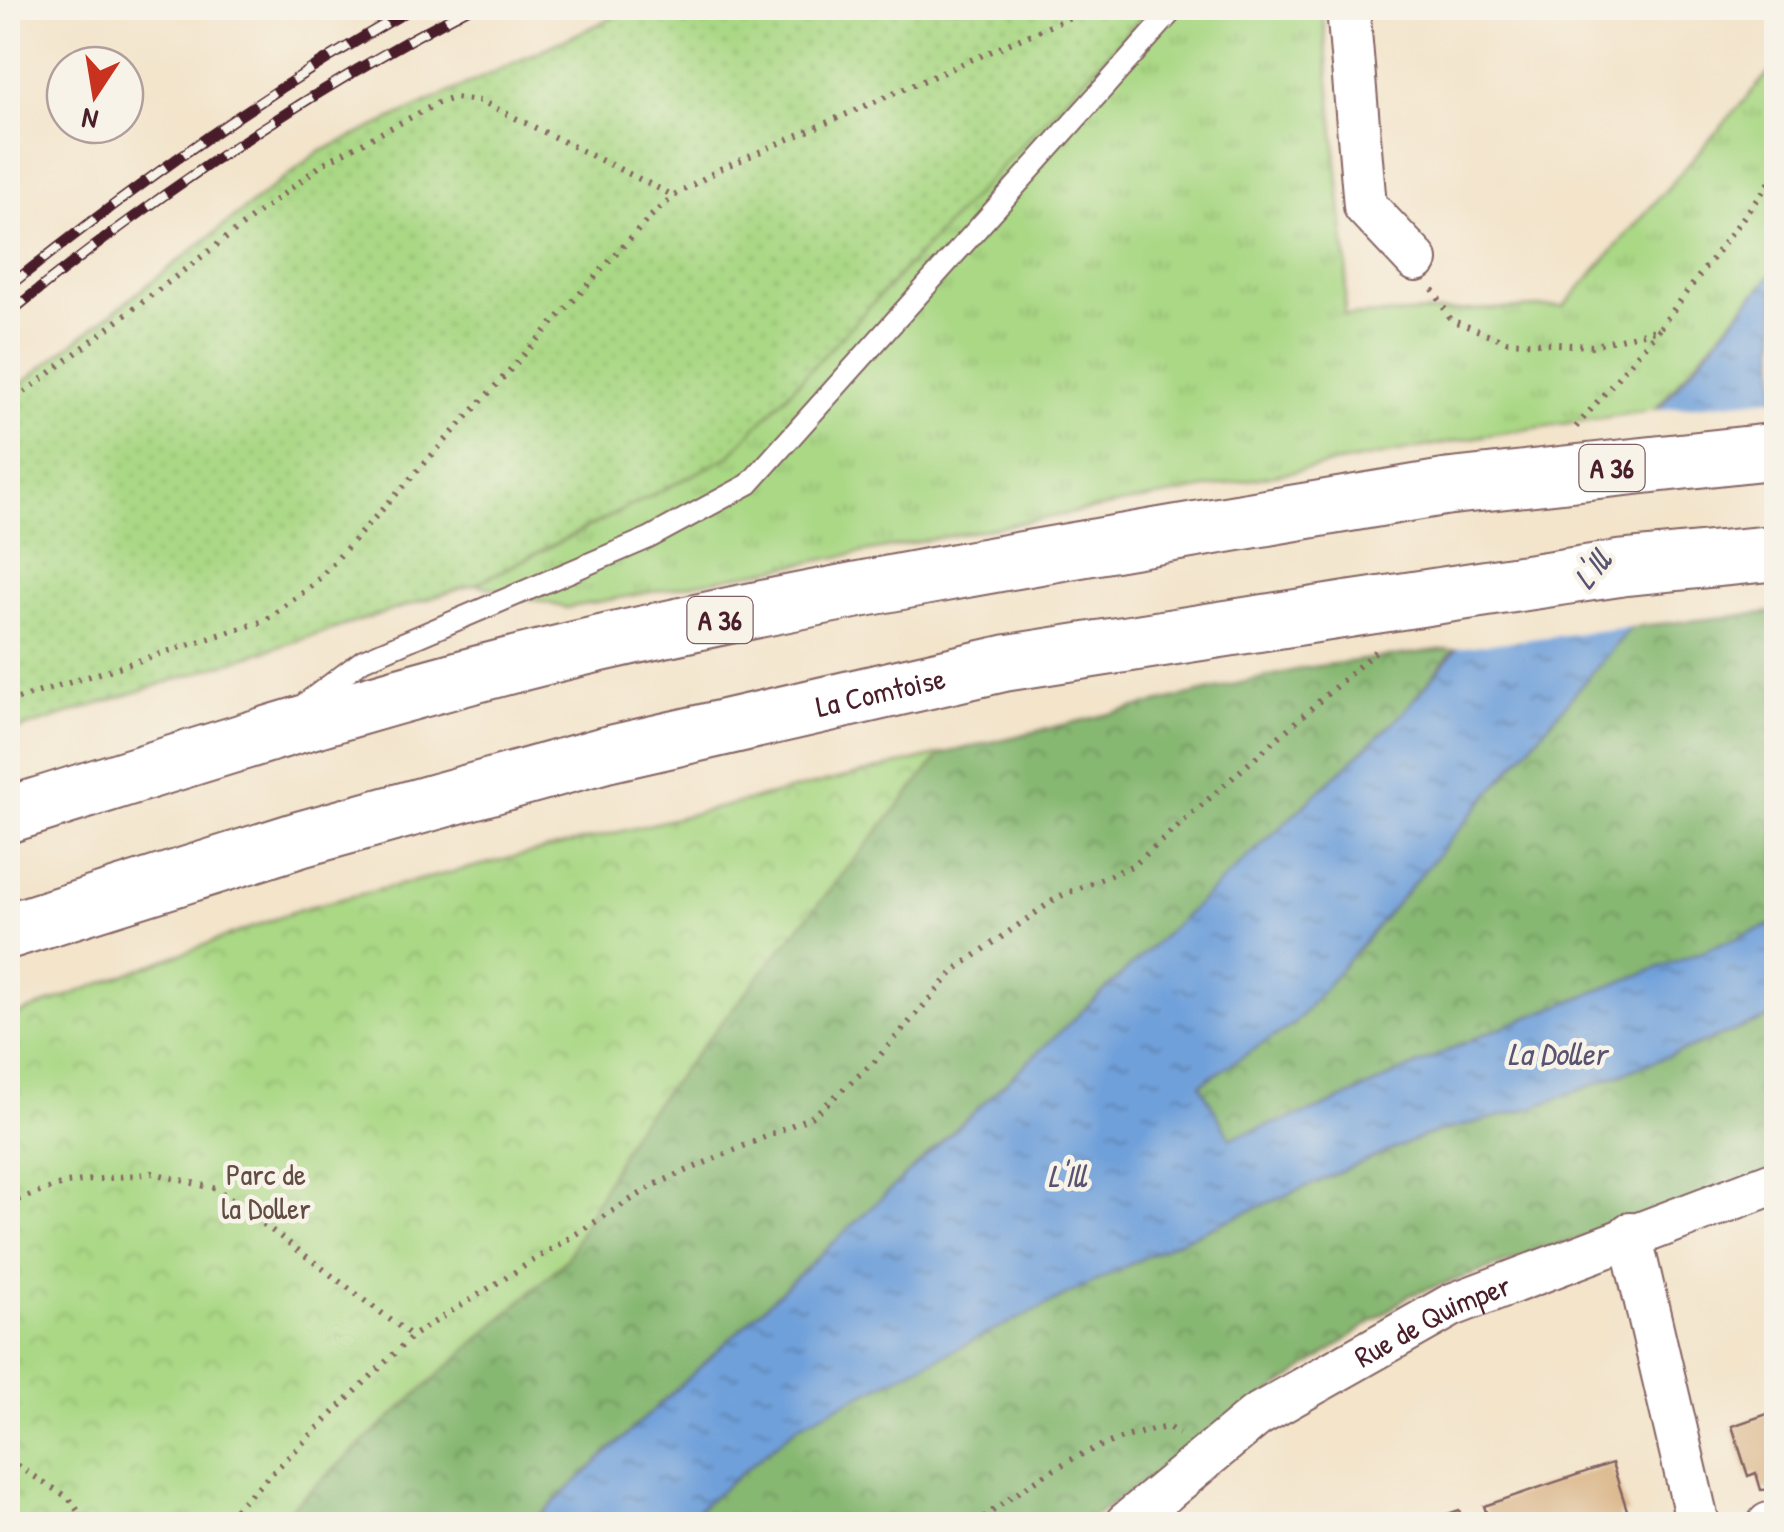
<svg xmlns="http://www.w3.org/2000/svg" width="1784" height="1532" viewBox="0 0 1784 1532" font-family="'Patrick Hand',sans-serif">
<style>
.grass{fill:url(#grass-tufts);stroke:#7a7c58;stroke-width:2.5}
.forest{fill:url(#forest-crowns);stroke:#686c4e;stroke-width:2.5}
.park{fill:url(#park-crowns);stroke:#7a7c58;stroke-width:2.5}
.garden{fill:url(#garden-dots);stroke:#7a7c58;stroke-width:2.5}
.water{fill:url(#water-ripples);stroke:#5c6082;stroke-width:2.5}
.pier{fill:#f3e4ca}
.building{fill:#dab588}
.lines{fill:none;stroke-linecap:round;stroke-linejoin:round}
.service-casing{stroke:#856463;stroke-width:24}
.minor-casing{stroke:#856463;stroke-width:46}
.motorway-casing{stroke:#856463;stroke-width:59}
.path{stroke:#856463;stroke-width:6;stroke-dasharray:2.5 8;stroke-linecap:butt}
.service{stroke:#fff;stroke-width:20}
.minor{stroke:#fff;stroke-width:42}
.motorway{stroke:#fff;stroke-width:55}
.rail-casing{stroke:#4a1f2b;stroke-width:11}
.rail{stroke:#f7f3e8;stroke-width:8;stroke-dasharray:22;stroke-linecap:butt}
.motorway-bridge-casing{stroke:#856463;stroke-width:59;stroke-linecap:butt}
.motorway-bridge{stroke:#fff;stroke-width:55}
.labels{text-anchor:middle;dominant-baseline:central;stroke-width:9;stroke-linejoin:round;paint-order:stroke}
.shield{fill:#f7f3e8;stroke:#7e5f64;stroke-width:2.5}
.shield-label{font-size:28px;font-weight:bold;fill:#4a1f2b}
.street-label{font-size:30px;fill:#4a1f2b;stroke:#f7f3e8}
.park-label{font-size:30px;fill:#624d42;stroke:#f7f3e8}
.water-label{font-size:32px;font-style:italic;fill:#595371;stroke:#f7f3e8}
</style>
<defs>
<pattern id="grass-tufts" width="24" height="20" patternUnits="userSpaceOnUse" patternTransform="scale(2.5)"><rect width="24" height="20" fill="#aad885"/><path d="M3 7l-1-3M5 7V3M7 7l1-3M15 17l-1-3M17 17v-4M19 17l1-3" fill="none" stroke="#94b973"/></pattern>
<pattern id="forest-crowns" width="20" height="18" patternUnits="userSpaceOnUse" patternTransform="scale(2.5)"><rect width="20" height="18" fill="#87b872"/><path d="M2 6a3 3 0 1 1 6 0M12 15a3 3 0 1 1 6 0" fill="none" stroke="#70955e"/></pattern>
<pattern id="park-crowns" width="20" height="18" patternUnits="userSpaceOnUse" patternTransform="scale(2.5)"><rect width="20" height="18" fill="#aad885"/><path d="M2 6a3 3 0 1 1 6 0M12 15a3 3 0 1 1 6 0" fill="none" stroke="#94b973"/></pattern>
<pattern id="garden-dots" width="8" height="8" patternUnits="userSpaceOnUse" patternTransform="scale(2.5)"><rect width="8" height="8" fill="#aad885"/><path d="M2 2h.1M6 6h.1" fill="none" stroke="#94b973" stroke-width="1.8" stroke-linecap="round"/></pattern>
<pattern id="water-ripples" width="26" height="14" patternUnits="userSpaceOnUse" patternTransform="scale(2.5)"><rect width="26" height="14" fill="#6fa0da"/><path d="M2 4q2-2 4 0t4 0M15 11q2-2 4 0t4 0" fill="none" stroke="#5d82b1"/></pattern>
</defs>
<rect width="100%" height="100%" fill="#f7f3e8"/>
<filter id="ink" filterUnits="userSpaceOnUse"><feTurbulence type="fractalNoise" baseFrequency=".01" numOctaves="2"/><feDisplacementMap in="SourceGraphic" scale="20" xChannelSelector="R" yChannelSelector="G"/><feConvolveMatrix kernelMatrix="1 2 1 2 8 2 1 2 1" color-interpolation-filters="sRGB"/></filter>
<filter id="wash" filterUnits="userSpaceOnUse"><feTurbulence type="fractalNoise" baseFrequency=".0048" numOctaves="4" result="noise"/><feDisplacementMap in="SourceGraphic" scale="40" xChannelSelector="R" yChannelSelector="G"/><feGaussianBlur stdDeviation="2.25" result="paint"/><feColorMatrix in="noise" values="0 0 0 0 0 0 0 0 0 0 0 0 0 0 0 0 0 1.4 0 .05"/><feComposite in="paint" operator="in"/></filter>
<g filter="url(#wash)">
<rect width="100%" height="100%" fill="#f3e4ca"/>
<polygon class="grass" points="1134,8 1322,8 1347,266 1344,316 1564,306 1776,64 1776,269 1654,410 1488,435 566,608 476,584 728,457"/>
<g class="forest">
<polygon points="1776,612 1776,923 1487,1033 1320,1109 1230,1138 1200,1084 1294,1024 1631,627"/>
<polygon points="1455,648 1402,714 531,1524 273,1524 566,1260 631,1132 941,754 1304,668"/>
<polygon points="1776,1015 1776,1173 1410,1295 1083,1524 681,1524 799,1425 1168,1246 1424,1136 1535,1107"/>
</g>
<polygon class="park" points="941,754 632,1132 566,1260 273,1524 8,1524 8,1018 304,908"/>
<polygon class="garden" points="634,8 1150,8 728,457 475,584 8,733 8,394 317,153"/>
<polygon class="water" points="1776,269 1776,446 1631,627 1294,1024 1200,1084 1230,1138 1320,1109 1487,1033 1776,923 1776,1015 1535,1107 1424,1136 1168,1246 799,1425 681,1524 531,1524 1402,714"/>
<polygon class="pier" points="1776,398 1776,454 1638,626 1448,649 1646,411"/>
<g id="blocks">
<g class="building">
<polygon points="1776,1411 1776,1489 1761,1490 1756,1473 1748,1476 1732,1426"/>
<polygon points="1612,1463 1628,1513 1619,1515 1622,1524 1490,1524 1484,1506"/>
<polygon points="1459,1510 1464,1524 1419,1524"/>
</g>
</g>
</g>
<g filter="url(#ink)">
<use href="#blocks" fill-opacity="0" stroke="#856463" stroke-width="2.5"/>
<g class="lines">
<g class="service-casing">
<polyline id="service" points="304,704 363,660 649,538 749,484 1175,8"/>
</g>
<g class="minor-casing">
<g id="minor">
<polyline points="1348,8 1365,206 1416,260"/>
<polyline points="1630,1234 1698,1524"/>
<path id="s1" d="M1126 1524 1256 1416 1452 1305 1776 1182"/>
<polyline points="1769,1524 1776,1522"/>
</g>
</g>
<g class="motorway-casing">
<g id="motorway">
<path d="M8 815C201 755 396 691 594 645 876 580 1162 536 1447 487"/>
<path id="s2" d="M8 931 301 839 604 755 1006 663 1351 609"/>
</g>
</g>
<g class="path">
<polyline points="1433,289 1451,320 1506,341 1592,346 1659,329 1776,174"/>
<polyline points="8,405 324,163 438,103 454,98 481,101 674,196"/>
<polyline points="1576,427 1659,329"/>
<polyline points="8,702 264,621 313,585 650,217 674,196 720,169 1091,8"/>
<polyline points="8,1203 66,1183 153,1173 217,1189 412,1336"/>
<polyline points="8,1460 69,1498 87,1524"/>
<polyline points="220,1524 412,1336 656,1184 813,1116 875,1061 956,969 1058,897 1134,865 1378,649"/>
<path d="M975 1524C1039 1476 1088 1441 1168 1427L1179 1434"/>
</g>
<use href="#service" class="service"/>
<use href="#minor" class="minor"/>
<use href="#motorway" class="motorway"/>
<g class="rail-casing">
<g id="rail">
<path d="M8 287C136 184 270 89 413 8"/>
<path d="M8 314C151 198 305 93 469 8"/>
</g>
</g>
<use href="#rail" class="rail"/>
<g class="motorway-bridge-casing">
<g id="motorway-bridge">
<polyline points="1447,487 1776,451"/>
<polyline points="1351,609 1622,568 1776,553"/>
</g>
</g>
<use href="#motorway-bridge" class="motorway-bridge"/>
</g>
</g>
<g class="labels">
<g class="shield">
<rect x="1579.5" y="445" width="65" height="46" rx="8"/>
<rect x="687.5" y="597" width="65" height="46" rx="8"/>
</g>
<g class="shield-label">
<text x="1612" y="468">A 36</text>
<text x="720" y="620">A 36</text>
</g>
<g class="street-label">
<text stroke="none"><textPath href="#s2" startOffset="905">La Comtoise</textPath></text>
<text stroke="none"><textPath href="#s1" startOffset="370">Rue de Quimper</textPath></text>
</g>
<g class="park-label">
<text x="266" y="1174">Parc de<tspan x="266" dy="34">la Doller</tspan></text>
</g>
<g class="water-label">
<text transform="translate(1592 569) rotate(-51)">L'Ill</text>
<text x="1557" y="1053">La Doller</text>
<text x="1067" y="1175">L'Ill</text>
</g>
</g>
<rect width="1784" height="1532" fill="none" stroke="#f7f3e8" stroke-width="40"/>
<g transform="translate(95 95) rotate(192)"><circle r="48" fill="#f7f3e8" stroke="#b29e9c" stroke-width="2.5"/>
<path d="M0-8L18 38L0 25L-18 38Z" fill="#c8321e"/>
<text y="-15" font-size="28" font-weight="bold" text-anchor="middle" fill="#4a1f2b">N</text>
</g>
</svg>
